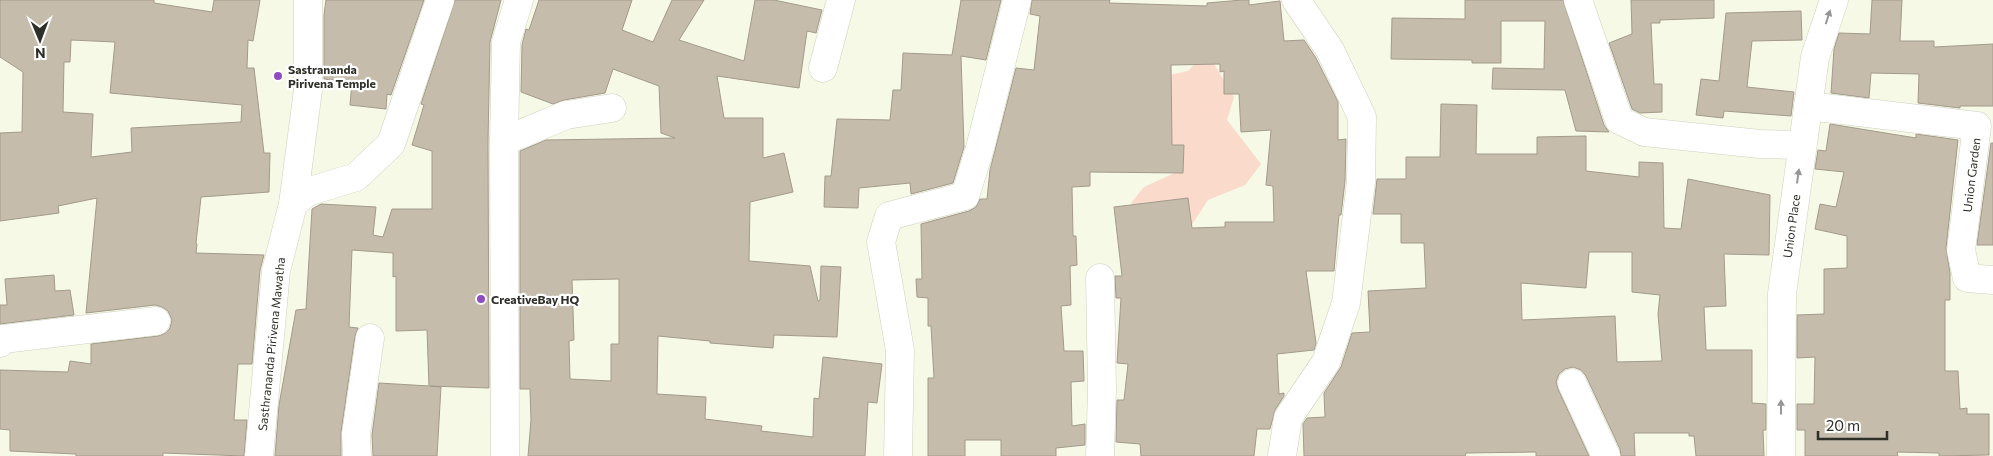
<svg xmlns="http://www.w3.org/2000/svg" width="1993" height="456" viewBox="0 0 1993 456" font-family="Commissioner,sans-serif">
<style>
.green{fill:#fadaca}
.building{fill:#c5bcac;stroke:#a39a8b;fill-rule:evenodd}
.lines{fill:none;stroke-linecap:round;stroke-linejoin:round}
.minor-casing{stroke:#cdd1bf;stroke-width:29}
.minor{stroke:#fff;stroke-width:28}
.oneway{fill:#969794}
.poi-dot{fill:#8f4cc0;stroke:#fff;stroke-width:2}
.labels{text-anchor:middle;dominant-baseline:central;stroke-width:4.5;stroke-linejoin:round;paint-order:stroke}
.poi-label{font-size:12px;font-weight:bold;fill:#2e2f28;stroke:#fff;text-anchor:start}
.street-label{font-size:12px;fill:#2e2f28;stroke:#fff}
</style>
<rect width="100%" height="100%" fill="#f5f9e6"/>
<polygon class="green" points="1200,58 1211,59 1234,97 1227,120 1261,164 1245,185 1208,200 1191,226 1153,215 1131,203 1144,187 1179,171 1114,87 1188,71"/>
<g class="building">
<path d="M0 0H154V3L212 12 214 0H260L253 41 248 40 247 68H254L264 153H270L269 192 201 197 196 243 197 244 196 253 264 255 260 270 252 364H238L234 420H247L244 456 163 453V456H76V454L10 451V430L0 429V370L68 372 70 361 91 364V344L158 336 166 333 170 328 172 320 168 311 162 307 155 305 86 313 97 198 58 206 59 213 0 221V133L22 132 23 72 0 57ZM71 40 115 42 110 93 242 105 241 122 131 128 132 152 91 157 93 114 63 112 64 62H70Z"/>
<polygon points="326,0 424,0 391,95 387,94 386,109 350,105 352,82 324,79 324,15"/>
<polygon points="455,0 501,0 490,42 488,141 489,388 430,386 441,387 437,456 373,456 372,435 379,383 429,386 427,330 396,331 396,276 393,277 393,253 352,250 349,327 358,328 355,336 341,432 341,456 275,456 279,405 296,310 306,309 312,209 321,204 376,207 373,235 383,237 392,209 432,209 432,151 412,145 424,105 421,104"/>
<path d="M539 0H632L622 30 653 42 672 0H704L679 40 744 61 755 0H774L822 10 816 33 807 31 799 88 717 76 724 118H763V158L784 153 793 192 750 202 749 261 810 266 818 301 820 300 821 266 841 267 837 337 774 335 773 348 710 343V341L658 336 657 394 706 397 705 419 762 426 761 431 813 437 814 398 819 399 823 357 882 364 877 403 868 402 865 456H528L531 420 530 389H520V151L546 140 675 138 661 133 659 86 613 69 605 93 564 100 553 104 521 92 522 45 526 29 529 30ZM619 279V344H611V381L570 379 569 341 574 340 572 280Z"/>
<polygon points="961,0 1001,0 986,60 961,56 964,147 953,183 911,194 910,183 859,188 858,208 824,207 825,176 831,176 837,119 890,120 893,90 901,90 903,53 952,55"/>
<polygon points="1032,0 1110,0 1109,3 1207,6 1207,3 1242,0 1249,0 1249,5 1280,1 1284,41 1304,40 1316,58 1338,102 1338,140 1346,139 1345,181 1341,215 1339,215 1334,271 1306,271 1316,343 1314,350 1277,354 1279,394 1284,393 1284,396 1275,410 1270,429 1257,429 1254,456 1141,456 1140,444 1116,442 1117,400 1124,400 1128,364 1117,363 1121,298 1116,298 1115,276 1122,276 1114,207 1188,198 1192,228 1225,227 1225,222 1274,222 1273,186 1266,185 1271,130 1241,132 1239,94 1224,94 1224,71 1220,72 1220,64 1171,65 1172,145 1184,145 1183,173 1090,172 1090,186 1072,187 1073,236 1076,236 1077,265 1070,266 1071,305 1061,306 1064,351 1083,351 1084,381 1071,382 1072,426 1085,424 1085,445 1056,448 1056,456 1001,456 1001,440 965,440 965,456 928,456 928,378 934,378 931,326 928,326 928,298 917,297 916,279 922,279 921,224 969,211 976,207 980,199 987,199 990,170 1016,68 1034,70 1040,16 1030,14"/>
<polygon points="1465,0 1563,0 1604,125 1609,132 1576,131 1565,90 1492,89 1493,68 1544,69 1545,21 1501,21 1501,63 1472,63 1472,60 1391,59 1392,18 1465,19"/>
<polygon points="1631,0 1714,0 1714,18 1660,20 1660,23 1651,23 1654,84 1662,84 1662,112 1640,113 1632,109 1609,43 1632,34"/>
<polygon points="1872,0 1902,0 1900,41 1934,41 1934,47 1993,44 1993,106 1960,106 1960,108 1918,103 1919,74 1871,73 1869,98 1831,93 1834,49 1839,33 1870,34"/>
<polygon points="1801,11 1802,40 1752,41 1747,87 1794,92 1791,116 1724,111 1723,118 1696,115 1701,79 1719,81 1726,13"/>
<path d="M1441 104 1477 105 1476 154H1537V137L1586 136V171L1639 177V162L1663 163 1664 228 1681 229 1688 179 1770 195 1769 255 1724 254 1726 306 1704 307 1706 350H1752V403L1766 404V430H1763L1764 456H1696L1694 436H1689V433H1634L1635 456H1621L1620 449 1586 376 1581 370 1573 367 1565 369 1559 374 1556 382 1558 389 1589 456H1536V452L1466 453 1465 456H1304L1303 424 1307 418 1325 417 1324 393 1341 367 1352 333 1370 332 1368 291 1426 288 1424 243H1401V214H1373L1377 179H1406V157H1440ZM1589 252H1632V292L1660 295 1658 314 1662 361 1617 362 1615 316 1522 320 1521 283 1586 288Z"/>
<polygon points="1830,124 1916,138 1916,134 1958,140 1946,248 1950,273 1950,300 1945,300 1945,371 1958,371 1960,409 1967,408 1967,414 1989,414 1989,455 1939,456 1939,453 1897,452 1898,456 1805,456 1805,430 1797,430 1797,404 1814,404 1815,357 1797,358 1797,315 1824,314 1824,269 1847,268 1847,236 1815,229 1820,204 1836,207 1844,172 1815,169 1818,150 1826,151"/>
<polygon points="1991,143 1993,143 1993,245 1977,245"/>
<polygon points="54,275 55,291 70,290 74,315 0,324 0,305 7,305 5,279"/>
</g>
<g class="lines">
<g class="minor-casing">
<g id="minor">
<polyline points="1578,0 1619,120 1644,132 1760,144 1802,145"/>
<polyline points="823,68 841,0"/>
<polyline points="1808,106 1977,126 1961,250 1967,278 1993,280"/>
<polyline points="504,141 566,115 612,108"/>
<polyline points="293,204 308,90 308,0"/>
<polyline points="1100,278 1102,389 1100,456"/>
<polyline points="0,343 3,339 156,321"/>
<polyline points="1572,383 1606,456"/>
<polyline points="259,456 276,271 293,204 307,192 356,177 391,144 440,0"/>
<polyline points="357,456 356,434 370,338"/>
<polyline points="505,456 504,141 506,42 519,0"/>
<polyline points="898,456 900,350 881,242 889,216 965,196 980,148 1017,0"/>
<polyline points="1282,456 1288,418 1326,362 1346,303 1361,182 1362,117 1330,50 1296,0"/>
<polyline points="1781,456 1782,294 1815,57 1834,0"/>
</g>
</g>
<use href="#minor" class="minor"/>
</g>
<defs><path id="oneway-solid" d="M-6-.8H1V-3.2L6.5 0L1 3.2V.8H-6Z" transform="scale(1.25)"/></defs>
<g class="oneway">
<use href="#oneway-solid" transform="translate(1828 17) rotate(-72)"/>
<use href="#oneway-solid" transform="translate(1798 176) rotate(-82)"/>
<use href="#oneway-solid" transform="translate(1781 407) rotate(-90)"/>
</g>
<g class="poi-dot">
<circle cx="278" cy="76" r="5"/>
<circle cx="481" cy="299" r="5"/>
</g>
<g class="labels">
<g class="poi-label">
<text x="288" y="69">Sastrananda<tspan x="288" dy="14">Pirivena Temple</tspan></text>
<text x="491" y="299">CreativeBay HQ</text>
</g>
<g class="street-label">
<text transform="translate(1971 175) rotate(-83)">Union Garden</text>
<text transform="translate(1791 226) rotate(-82)">Union Place</text>
<text transform="translate(271 344) rotate(-84)">Sasthrananda Pirivena Mawatha</text>
</g>
</g>
<g transform="translate(40 40) rotate(179)" stroke="#ffffff" stroke-width="4" paint-order="stroke">
<path d="M0-4L9 19L0 12L-9 19Z" fill="#2e2f28"/>
<text y="-8" font-size="14" font-weight="bold" text-anchor="middle" fill="#2e2f28">N</text>
</g>
<path d="M1818 431v8h69v-8" fill="none" stroke="#2e2f28" stroke-width="2.5"/>
<text x="1826" y="431" font-size="15" fill="#2e2f28" stroke="#ffffff" stroke-width="4" paint-order="stroke">20 m</text>
</svg>
